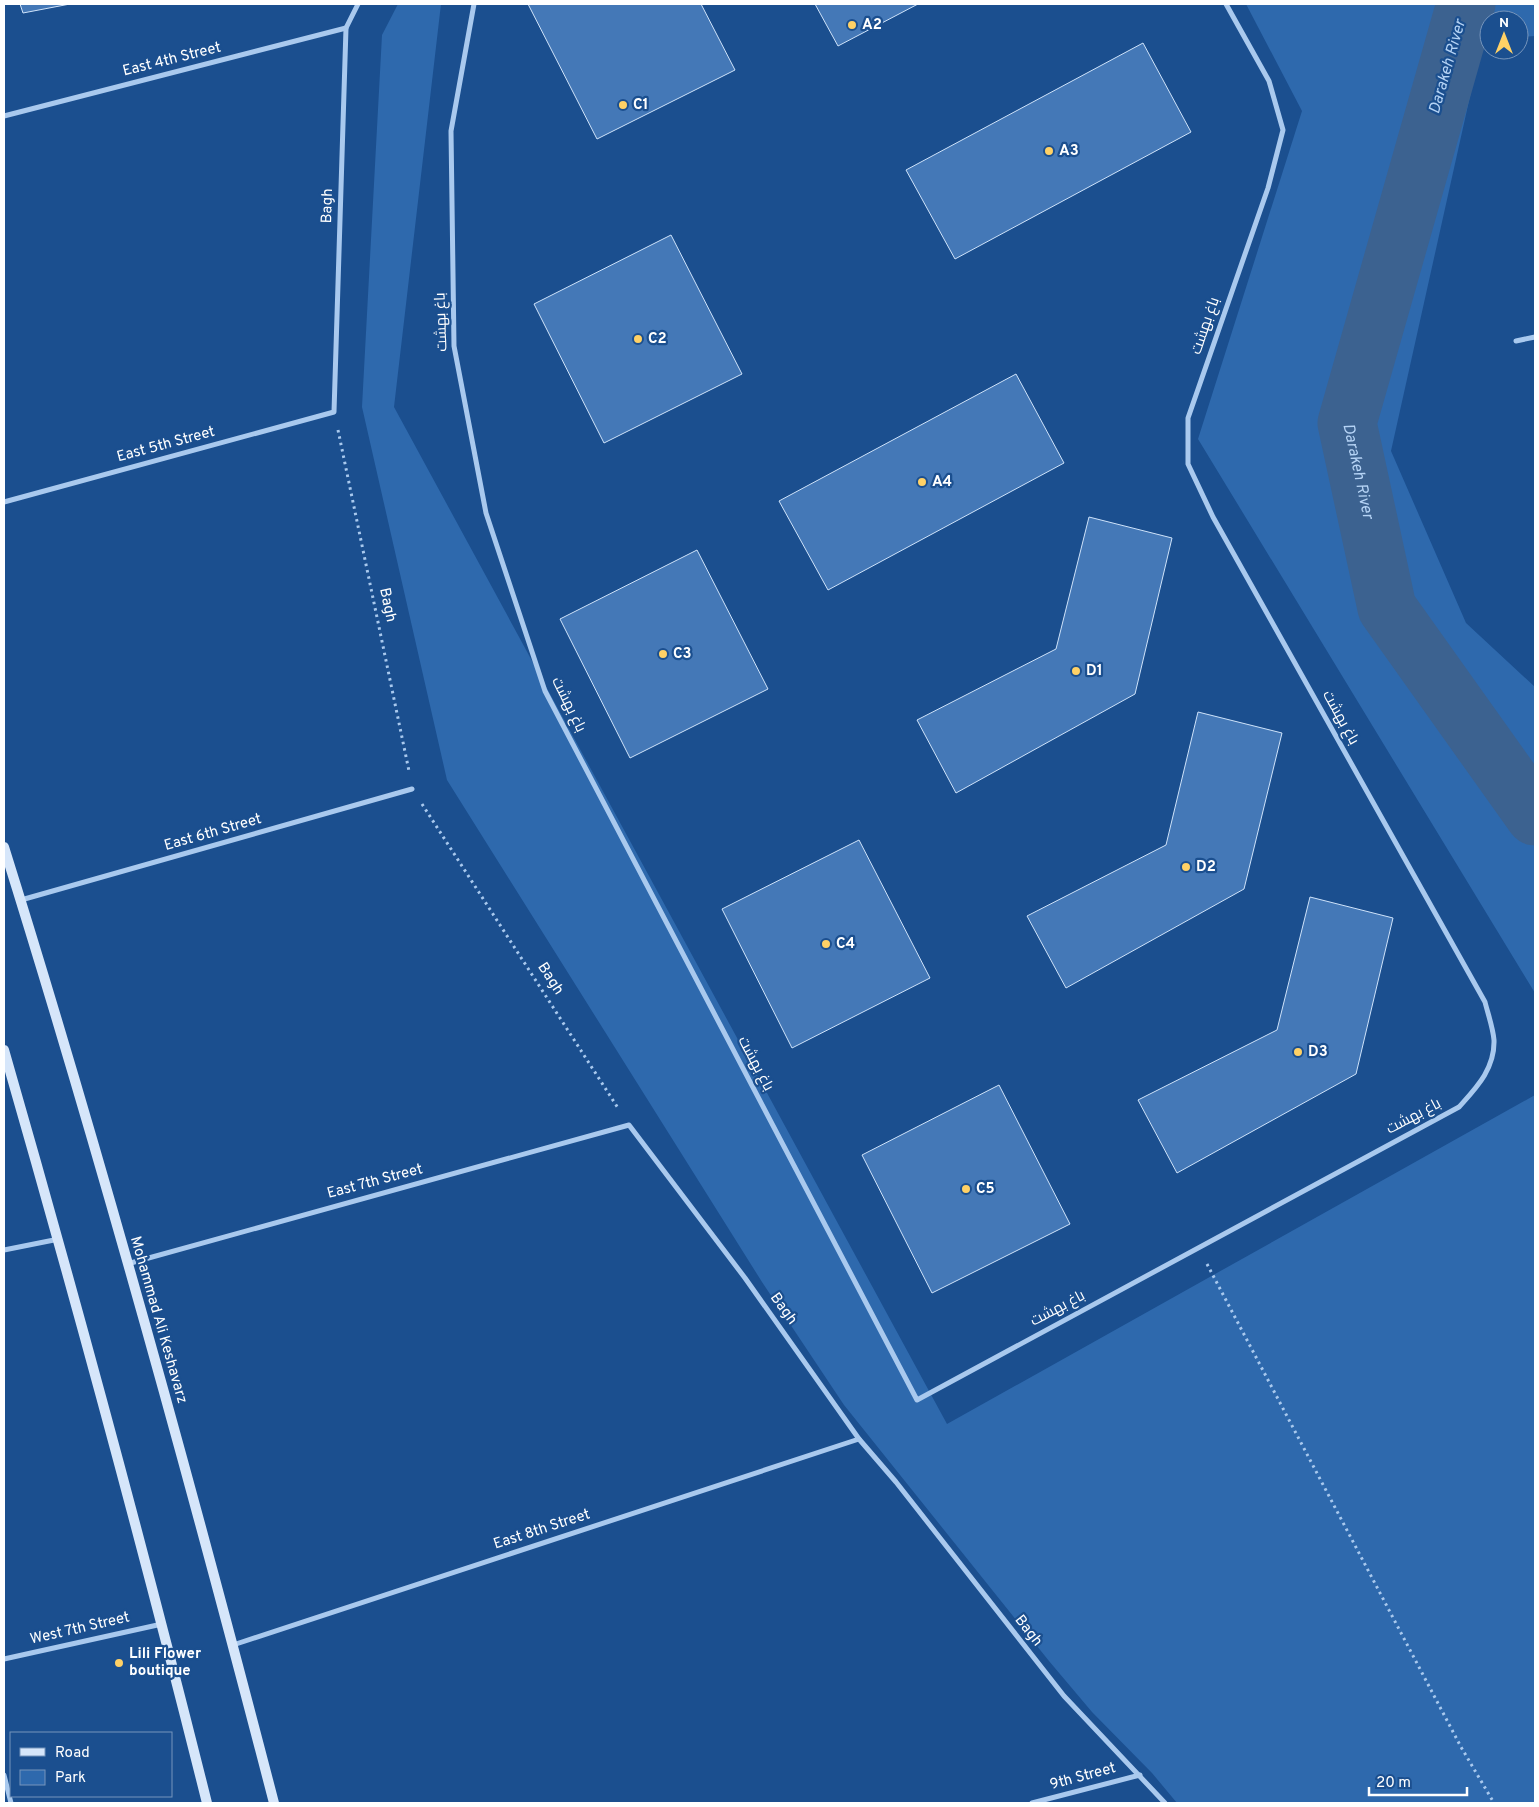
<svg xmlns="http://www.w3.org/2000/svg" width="1539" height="1807" viewBox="0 0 1539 1807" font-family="Overpass,Cairo,sans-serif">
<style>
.green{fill:#2e69ad}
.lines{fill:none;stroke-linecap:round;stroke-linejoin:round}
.river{stroke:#3c6290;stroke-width:59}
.building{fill:#4478b7;stroke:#cfe3fa}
.path{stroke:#a9c9ee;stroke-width:3;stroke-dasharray:2.5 4;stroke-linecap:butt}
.street{stroke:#a9c9ee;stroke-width:5}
.secondary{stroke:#d6e6fa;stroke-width:10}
.poi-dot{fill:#ffd166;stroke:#1b4f8f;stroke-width:2}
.labels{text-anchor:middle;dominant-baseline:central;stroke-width:4.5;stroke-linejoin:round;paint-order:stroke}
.poi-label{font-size:15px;font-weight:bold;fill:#fff;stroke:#1b4f8f;text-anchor:start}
.street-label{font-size:15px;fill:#fff;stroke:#1b4f8f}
.water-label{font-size:16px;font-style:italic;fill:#b5d3f5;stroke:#1b4f8f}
</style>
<rect width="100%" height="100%" fill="#1b4f8f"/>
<g class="green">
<polygon points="398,4 441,4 394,407 947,1424 1535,1095 1535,1803 1177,1803 1152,1773 1092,1712 1049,1661 844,1405 762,1282 447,780 362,407 382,35"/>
<polygon points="1246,4 1535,4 1535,36 1519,37 1519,20 1489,20 1489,38 1483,38 1391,451 1466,623 1535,687 1535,993 1198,439 1302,111"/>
</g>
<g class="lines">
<path class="river" id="s1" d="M1466 4 1347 423 1387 608 1535 816"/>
</g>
<g class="building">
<polygon points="20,4 70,4 23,13"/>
<polygon points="528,4 701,4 735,70 597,139"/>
<polygon points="815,4 918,4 838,46"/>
<polygon points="1143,43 1191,132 955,259 906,170"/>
<polygon points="671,235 742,374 604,443 534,304"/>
<polygon points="1016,374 1064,463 828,590 779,501"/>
<polygon points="1089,517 1172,538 1135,694 956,793 917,720 1056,649"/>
<polygon points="697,550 768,689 630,758 560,619"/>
<polygon points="1198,712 1282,733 1244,889 1066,988 1027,916 1166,845"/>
<polygon points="859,840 930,978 792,1048 722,909"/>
<polygon points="1310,897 1393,918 1356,1074 1177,1173 1138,1100 1277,1030"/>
<polygon points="999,1085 1070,1224 932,1293 862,1155"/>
</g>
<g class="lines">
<g class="path">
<polyline points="338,430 409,771"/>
<polyline points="422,804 618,1108"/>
<polyline points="1207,1264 1461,1747 1494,1803"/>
</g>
<g class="street">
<path d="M474 4 451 131 454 346 486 513 545 691 917 1400 1459 1107C1476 1088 1495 1069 1494 1040 1493 1028 1488 1014 1485 1002L1213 517 1188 464V418L1268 188 1283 130 1269 81 1226 4"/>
<polyline points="4,116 346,28"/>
<polyline points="1516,341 1535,337"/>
<polyline points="4,502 334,412 346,28 358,4"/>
<polyline points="21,900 412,789"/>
<polyline points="4,1250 59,1239"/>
<polyline points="127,1264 629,1125 745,1278 859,1439 896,1482 1064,1696 1165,1803"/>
<polyline points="233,1645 859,1439"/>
<polyline points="4,1659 162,1624"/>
<polyline points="4,1775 11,1803"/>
<polyline points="1032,1803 1140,1775"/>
</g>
<g class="secondary">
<path d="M4 847C103 1163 191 1483 274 1803"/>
<path d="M4 1050C76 1300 144 1551 207 1803"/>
</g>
</g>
<g class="poi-dot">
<circle cx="852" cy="25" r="5"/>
<circle cx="623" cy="105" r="5"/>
<circle cx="1049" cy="151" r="5"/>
<circle cx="638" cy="339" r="5"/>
<circle cx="922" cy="482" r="5"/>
<circle cx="663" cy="654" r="5"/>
<circle cx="1076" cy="671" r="5"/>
<circle cx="1186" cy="867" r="5"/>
<circle cx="826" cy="944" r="5"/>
<circle cx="1298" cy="1052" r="5"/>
<circle cx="966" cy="1189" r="5"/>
<circle cx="119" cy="1663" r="5"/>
</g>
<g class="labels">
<g class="poi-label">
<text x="862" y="25">A2</text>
<text x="633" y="105">C1</text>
<text x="1059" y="151">A3</text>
<text x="648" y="339">C2</text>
<text x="932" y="482">A4</text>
<text x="673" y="654">C3</text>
<text x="1086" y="671">D1</text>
<text x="1196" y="867">D2</text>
<text x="836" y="944">C4</text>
<text x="1308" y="1052">D3</text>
<text x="976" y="1189">C5</text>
<text x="129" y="1654">Lili Flower<tspan x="129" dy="17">boutique</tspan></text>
</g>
<g class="street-label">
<text transform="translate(172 60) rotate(-14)">East 4th Street</text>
<text transform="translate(328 206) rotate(-88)">Bagh</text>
<text transform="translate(442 322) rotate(-92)">باغ بهشت</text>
<text transform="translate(1206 326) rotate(-71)">باغ بهشت</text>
<text transform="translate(166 445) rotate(-15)">East 5th Street</text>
<text transform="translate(387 605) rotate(78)">Bagh</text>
<text transform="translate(568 705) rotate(64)">باغ بهشت</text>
<text transform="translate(1340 718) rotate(61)">باغ بهشت</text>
<text transform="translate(213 833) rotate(-16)">East 6th Street</text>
<text transform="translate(550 979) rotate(57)">Bagh</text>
<text transform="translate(755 1064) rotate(62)">باغ بهشت</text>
<text transform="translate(1414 1117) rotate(-28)">باغ بهشت</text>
<text transform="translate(375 1182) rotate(-15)">East 7th Street</text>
<text transform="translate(783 1309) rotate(54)">Bagh</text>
<text transform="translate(1058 1309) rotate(-28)">باغ بهشت</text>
<text transform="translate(158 1320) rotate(74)">Mohammad Ali Keshavarz</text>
<text transform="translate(542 1530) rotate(-18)">East 8th Street</text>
<text transform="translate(80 1629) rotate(-13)">West 7th Street</text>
<text transform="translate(1028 1631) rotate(52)">Bagh</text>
<text transform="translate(1083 1777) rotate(-15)">9th Street</text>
</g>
<g class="water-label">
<text transform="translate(1448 67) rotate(-74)">Darakeh River</text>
<text stroke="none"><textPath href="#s1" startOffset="485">Darakeh River</textPath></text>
</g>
</g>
<rect width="1539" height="1807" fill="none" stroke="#ffffff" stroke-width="10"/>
<rect x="10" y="1732" width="162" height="65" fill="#1b4f8f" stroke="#7695bc"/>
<rect x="20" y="1748" width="25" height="8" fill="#d6e6fa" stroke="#7695bc"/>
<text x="55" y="1757" font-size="15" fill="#ffffff">Road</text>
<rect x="20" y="1770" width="25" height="15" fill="#2e69ad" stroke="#7695bc"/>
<text x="55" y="1782" font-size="15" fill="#ffffff">Park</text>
<g transform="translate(1504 35)"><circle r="24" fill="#1b4f8f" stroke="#7695bc"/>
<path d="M0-4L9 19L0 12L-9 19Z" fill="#ffd166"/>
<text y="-8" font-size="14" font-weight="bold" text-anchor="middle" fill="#ffffff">N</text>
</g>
<path d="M1369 1787v8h98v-8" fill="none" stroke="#ffffff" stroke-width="2.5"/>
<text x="1376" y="1787" font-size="15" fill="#ffffff" stroke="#1b4f8f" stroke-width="4" paint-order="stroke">20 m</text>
</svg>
